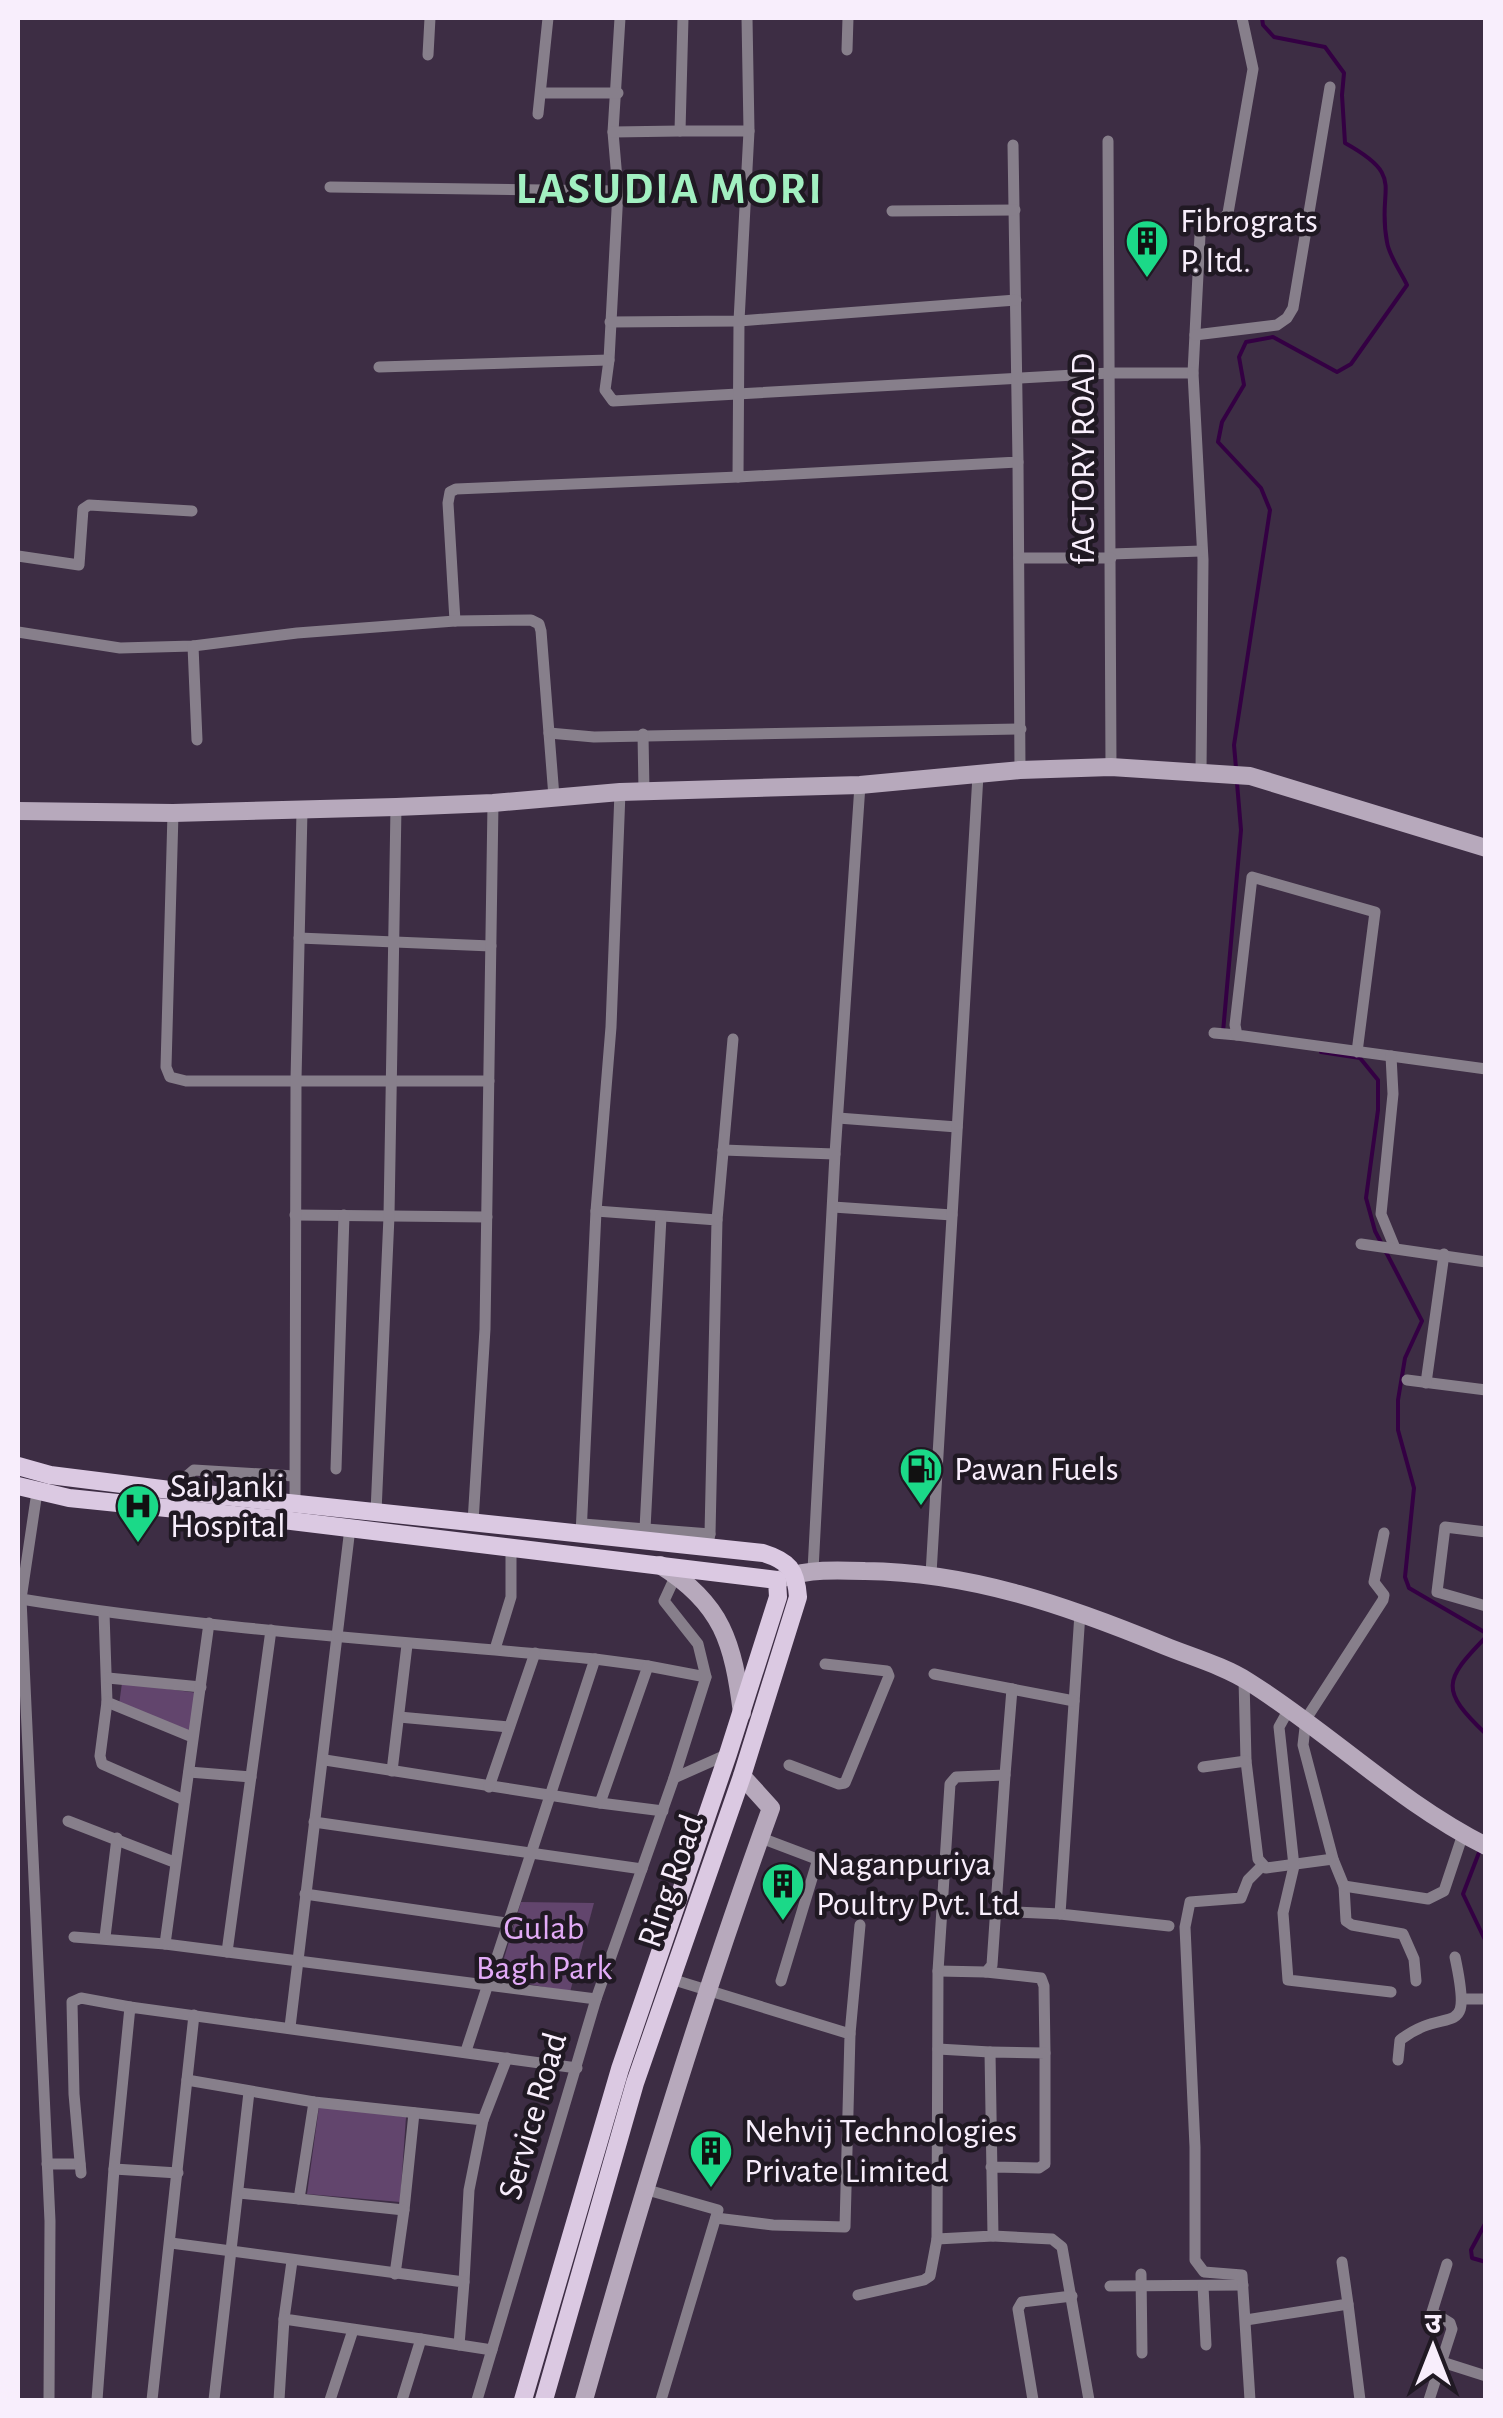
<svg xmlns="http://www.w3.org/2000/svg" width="1503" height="2418" viewBox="0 0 1503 2418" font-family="'Alegreya Sans','Noto Sans Devanagari',sans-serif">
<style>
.green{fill:#62456d}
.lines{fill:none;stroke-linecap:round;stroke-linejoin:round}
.stream{stroke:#340043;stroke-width:4}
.street{stroke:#877f8b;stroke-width:11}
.secondary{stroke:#b7a9bc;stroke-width:18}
.primary{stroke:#dbc9e2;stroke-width:18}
.labels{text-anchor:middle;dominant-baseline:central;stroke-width:9;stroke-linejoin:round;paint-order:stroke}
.poi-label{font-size:35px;fill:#f8eefc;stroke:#201923;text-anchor:start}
.street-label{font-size:35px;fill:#f8eefc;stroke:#201923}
.park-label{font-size:35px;fill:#e3abf8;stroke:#201923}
.district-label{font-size:45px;font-weight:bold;letter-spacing:2.5px;fill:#a2f0c1;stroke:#201923}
</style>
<rect width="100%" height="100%" fill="#3d2d44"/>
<g class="green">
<polygon points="122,1683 198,1693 190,1733 119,1705"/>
<polygon points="521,1902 594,1903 570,1992 498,1978"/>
<polygon points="319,2107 406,2117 400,2202 307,2194"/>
</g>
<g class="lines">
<g class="stream">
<path d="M1236 768 1234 745 1270 510 1261 488 1218 442 1222 422 1244 385 1239 357 1246 342 1273 337 1337 372 1351 364 1407 285C1401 272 1389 256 1387 242 1376 186 1408 178 1345 143L1342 95 1344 73 1325 47 1274 37 1263 25 1262 18"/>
<polyline points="1223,1032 1241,830 1237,783"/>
<polyline points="1321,1052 1360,1058 1378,1080 1378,1110 1366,1198 1375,1231 1422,1321 1405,1358 1398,1400 1398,1430 1414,1488 1405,1577 1409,1588 1486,1633"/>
<path d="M1486 1637C1443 1681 1440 1690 1486 1734"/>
<polyline points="1480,1850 1463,1894 1486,1942"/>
<polyline points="1486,2222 1471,2250 1472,2258 1486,2262"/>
</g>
<g class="street">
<path d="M620 18 613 132 618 191 609 360 605 390 613 401 1110 373H1193L1200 235C1206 223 1221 224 1228 213L1253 69 1242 18"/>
<polyline points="683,18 680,131 749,131 739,321 738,477 1018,462 1013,145"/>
<polyline points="747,18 749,131"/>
<polyline points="847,50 848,18"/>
<polyline points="428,55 430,18"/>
<polyline points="542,93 618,93"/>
<polyline points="538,114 548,18"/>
<polyline points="613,132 680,131"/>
<polyline points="1108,141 1111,767"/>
<polyline points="330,187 618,191"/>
<polyline points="892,211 1015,210"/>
<polyline points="610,322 739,321 1016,300"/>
<polyline points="1195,335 1277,325 1287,318 1293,308 1330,87"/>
<polyline points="379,367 609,360"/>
<polyline points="1193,373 1203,560 1201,772"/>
<polyline points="1018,462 1020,770"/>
<polyline points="1111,554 1202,551"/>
<polyline points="18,556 79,565 83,509 89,505 192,511"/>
<polyline points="1019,558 1111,558"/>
<polyline points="455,621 448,503 450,492 456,489 738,477"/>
<polyline points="18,632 120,648 193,646 297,633 455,621 531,620 539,624 541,631 554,797"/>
<polyline points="193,646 197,740"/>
<polyline points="549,733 594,737 1021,729"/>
<polyline points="643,734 644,791"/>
<polyline points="173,813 166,1067 170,1077 186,1081 489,1081"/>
<polyline points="299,938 491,946"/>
<polyline points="1214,1033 1237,1035"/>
<polyline points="1357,1052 1375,912 1252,877 1235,1025 1237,1035 1486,1069"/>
<polyline points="1391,1056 1393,1094 1381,1214 1395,1248"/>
<polyline points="838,1118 957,1127"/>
<polyline points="723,1150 835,1154"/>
<polyline points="833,1207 952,1215"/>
<polyline points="596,1211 717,1220 710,1534 707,1548"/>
<polyline points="295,1215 487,1217"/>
<polyline points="717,1220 733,1039"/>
<polyline points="1361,1244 1486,1262"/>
<polyline points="1407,1380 1486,1390"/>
<polyline points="1426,1383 1444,1254"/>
<polyline points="336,1469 344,1215"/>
<polyline points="37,1492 21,1599 50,2221 49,2400"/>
<polyline points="186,1492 187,1476 194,1470 294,1476"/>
<polyline points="295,1503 296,1080 302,811"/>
<polyline points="376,1512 389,1216 396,807"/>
<polyline points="473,1522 485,1329 493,803"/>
<polyline points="583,1524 710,1534"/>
<polyline points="645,1529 661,1217"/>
<polyline points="1486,1532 1445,1527 1437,1592 1486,1606"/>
<polyline points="1384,1533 1374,1582 1384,1595 1383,1600 1306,1719 1303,1745 1333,1859 1344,1886 1346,1921 1352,1925 1403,1934 1414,1959 1416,1981"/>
<polyline points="581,1535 596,1211 611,1027 620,792"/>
<polyline points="813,1570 835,1154 860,785"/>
<polyline points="931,1574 978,775"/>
<path d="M21 1599C211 1630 404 1641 595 1659L466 2051"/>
<polyline points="104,1613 107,1702 192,1737"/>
<polyline points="1080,1613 1060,1914 1169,1926"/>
<polyline points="495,1649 511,1597 511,1548"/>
<polyline points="595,1659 648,1666"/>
<polyline points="934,1674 1012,1689"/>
<polyline points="108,1678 201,1687"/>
<polyline points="1244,1679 1246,1761 1258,1859 1266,1868 1333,1859"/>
<polyline points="107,1702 100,1756 102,1764 184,1800"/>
<polyline points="1289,1709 1279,1727 1294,1866 1283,1913 1288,1980 1391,1992"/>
<polyline points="399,1717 509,1727"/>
<polyline points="325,1760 600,1803 648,1666 706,1677"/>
<polyline points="789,1765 839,1784 845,1783 889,1676 887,1671 825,1664"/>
<polyline points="1203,1767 1246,1761"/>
<polyline points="392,1771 407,1645"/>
<polyline points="189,1772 251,1777"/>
<polyline points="674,1778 728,1754"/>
<polyline points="489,1787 535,1653"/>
<polyline points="600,1803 663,1811"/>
<polyline points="68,1821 174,1862"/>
<polyline points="314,1822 642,1869"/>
<polyline points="761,1838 814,1858 817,1862 781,1981"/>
<polyline points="1344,1886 1428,1899 1444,1891 1463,1834"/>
<polyline points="305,1894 506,1923"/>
<polyline points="995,1911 1060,1914"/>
<polyline points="74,1937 165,1944 596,1999"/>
<polyline points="105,1937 117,1838"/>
<polyline points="165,1944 209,1623"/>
<polyline points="227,1952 271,1630"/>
<polyline points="938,1971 986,1972 992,1965 1005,1775"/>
<polyline points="986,1972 1041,1978 1044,1986 1045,2053"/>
<polyline points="671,1979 850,2034 845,2227 773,2225 716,2218"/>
<polyline points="1464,1999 1486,1999"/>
<polyline points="290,2027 350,1528"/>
<polyline points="850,2034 860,1925"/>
<polyline points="938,2049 990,2052"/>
<path d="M1398 2060 1400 2040C1449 2002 1474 2046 1455 1957"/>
<polyline points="187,2080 314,2102 483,2120 469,2190 464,2282"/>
<polyline points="483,2120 507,2058"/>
<polyline points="47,2164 80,2164"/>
<polyline points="991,2167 1039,2168 1045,2164 1045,2053 990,2052 993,2236 937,2239 938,1971 950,1784 956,1777 1005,1775 1012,1689 1074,1701"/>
<polyline points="114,2169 178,2173"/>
<polyline points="81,2173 74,2094 72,2002 81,1998 130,2007"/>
<polyline points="644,2189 718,2210 661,2400"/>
<polyline points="239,2193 299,2199 314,2102"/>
<polyline points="299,2199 404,2210 414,2113"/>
<polyline points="993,2236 1052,2239 1062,2247 1089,2400"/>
<polyline points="171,2243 464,2282 459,2345"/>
<polyline points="292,2261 284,2319 421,2339"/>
<polyline points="395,2274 404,2210"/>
<polyline points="1141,2274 1142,2353"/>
<polyline points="1110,2286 1243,2285"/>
<polyline points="1203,2286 1206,2345"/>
<polyline points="858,2295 924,2280 930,2276 937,2239"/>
<polyline points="1348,2304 1360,2400"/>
<polyline points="1246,2320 1348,2304 1342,2262"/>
<polyline points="1442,2362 1486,2376"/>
<polyline points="97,2400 114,2169 130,2007 577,2068"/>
<polyline points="152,2400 194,2015"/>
<polyline points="214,2400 249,2092"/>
<polyline points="279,2400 284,2319"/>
<polyline points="330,2400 353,2330"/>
<polyline points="402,2400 421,2339 492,2350"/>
<polyline points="477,2400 596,1999 674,1778 706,1677 698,1644 664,1601 676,1575"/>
<polyline points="1033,2400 1018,2309 1022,2302 1072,2296"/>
<polyline points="1250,2400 1242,2275 1204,2272 1195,2260 1195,2147 1185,1927 1190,1902 1241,1898 1248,1880 1262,1866"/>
<polyline points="1429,2400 1452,2329 1450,2323 1432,2312 1447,2264"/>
</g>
<g class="secondary">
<polyline points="18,811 173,813 396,807 493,803 620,792 860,785 1020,770 1111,767 1250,776 1486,848"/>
<path d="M660 1565C723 1604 733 1643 742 1713"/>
<path d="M783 1578C810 1569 836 1570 865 1571 971 1572 1068 1606 1165 1646 1192 1657 1224 1666 1249 1682 1330 1733 1399 1802 1486 1846"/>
<path d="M584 2400C640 2201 700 2003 771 1808L742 1776"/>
</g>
<g class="primary">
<path d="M18 1466 50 1475 186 1492 763 1553C789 1561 796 1570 798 1597L742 1776 635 2083 544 2400"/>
<polyline points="18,1486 69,1498 283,1520 777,1580 778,1597 728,1754 620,2069 523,2400"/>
</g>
</g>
<defs>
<g id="building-pin" transform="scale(2.25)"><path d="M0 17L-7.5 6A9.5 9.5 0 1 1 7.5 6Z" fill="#1bd988" stroke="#201923"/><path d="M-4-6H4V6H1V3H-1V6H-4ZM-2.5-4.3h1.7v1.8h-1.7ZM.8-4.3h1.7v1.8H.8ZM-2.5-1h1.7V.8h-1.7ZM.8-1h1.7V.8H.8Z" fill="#111"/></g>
<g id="fuel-pin" transform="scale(2.25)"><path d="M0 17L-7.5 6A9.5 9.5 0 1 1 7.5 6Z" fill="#1bd988" stroke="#201923"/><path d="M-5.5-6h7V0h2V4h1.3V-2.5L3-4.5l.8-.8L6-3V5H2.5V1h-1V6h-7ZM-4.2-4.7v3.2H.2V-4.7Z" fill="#111"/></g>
<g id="hospital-pin" transform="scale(2.25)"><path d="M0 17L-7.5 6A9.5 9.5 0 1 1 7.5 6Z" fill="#1bd988" stroke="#201923"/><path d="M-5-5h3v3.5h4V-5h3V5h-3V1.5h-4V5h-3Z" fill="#111"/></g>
</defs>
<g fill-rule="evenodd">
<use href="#building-pin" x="1147" y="241"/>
<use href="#fuel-pin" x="921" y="1469"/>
<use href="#hospital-pin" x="138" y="1506"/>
<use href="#building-pin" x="783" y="1884"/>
<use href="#building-pin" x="711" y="2151"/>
</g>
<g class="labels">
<g class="poi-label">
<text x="1180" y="221">Fibrograts<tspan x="1180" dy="40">P. ltd.</tspan></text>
<text x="954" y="1469">Pawan Fuels</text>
<text x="170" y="1486">Sai Janki<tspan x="170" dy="40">Hospital</tspan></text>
<text x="816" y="1864">Naganpuriya<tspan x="816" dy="40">Poultry Pvt. Ltd</tspan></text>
<text x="744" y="2131">Nehvij Technologies<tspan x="744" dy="40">Private Limited</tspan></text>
</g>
<g class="street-label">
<text transform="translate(1083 459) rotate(-90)">fACTORY ROAD</text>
<text transform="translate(671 1881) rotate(-71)">Ring Road</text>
<text transform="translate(533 2116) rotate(-74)">Service Road</text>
</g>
<g class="park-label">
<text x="544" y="1928">Gulab<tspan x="544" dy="40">Bagh Park</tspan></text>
</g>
<g class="district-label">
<text x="670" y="189">LASUDIA MORI</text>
</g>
</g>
<rect width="1503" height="2418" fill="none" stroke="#f8eefc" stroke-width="40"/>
<g transform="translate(1433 2348)" stroke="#201923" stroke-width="8" paint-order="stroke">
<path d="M0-8L18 38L0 25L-18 38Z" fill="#f8eefc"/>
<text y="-15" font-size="28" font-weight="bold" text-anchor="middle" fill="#f8eefc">उ</text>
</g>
</svg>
